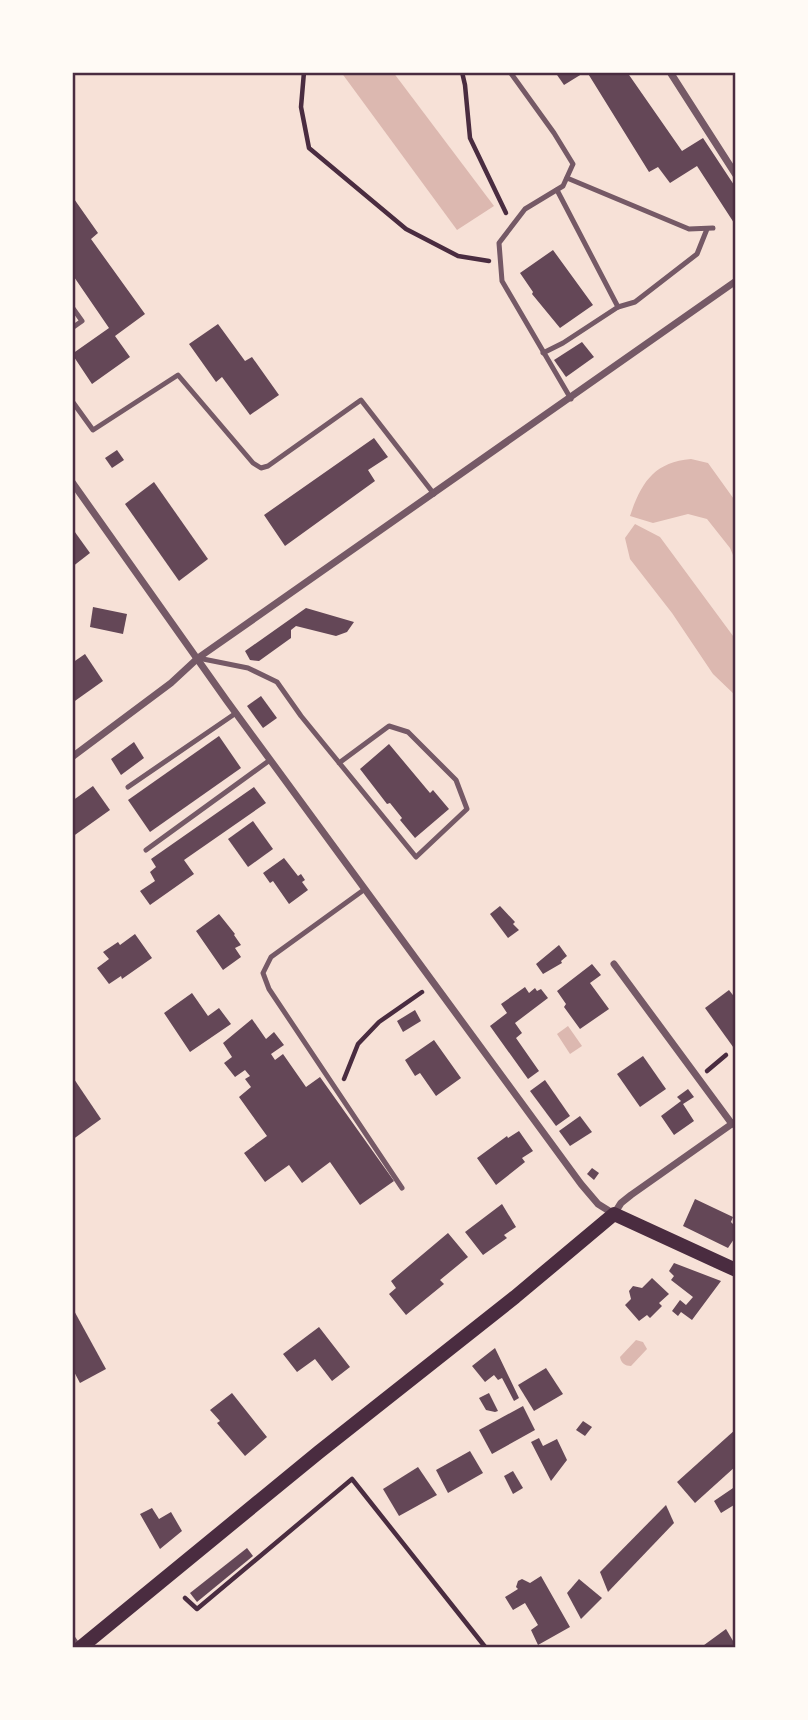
<svg xmlns="http://www.w3.org/2000/svg" width="808" height="1720" viewBox="0 0 808 1720" font-family="Roboto,sans-serif">
<style>
.water{fill:#dcb8b0}
.building{fill:#644757}
.lines{fill:none;stroke-linecap:round;stroke-linejoin:round}
.path{stroke:#4a2c40;stroke-width:4.5}
.service{stroke:#755966;stroke-width:5}
.minor{stroke:#755966;stroke-width:7}
.secondary{stroke:#4a2c40;stroke-width:14}
.neatline{fill:none;stroke:#4a2c40;stroke-width:2.5}
</style>
<rect width="100%" height="100%" fill="#f7e1d7"/>
<g class="water">
<polygon points="341,72 393,72 494,206 457,230"/>
<path d="M691 459 708 463 736 502V562L730 548 707 519 688 514 653 523 630 516C641 483 654 462 691 459Z"/>
<polygon points="635,524 660,537 736,640 736,696 713,674 672,613 630,559 625,538"/>
<polygon points="568,1026 582,1046 570,1054 557,1034"/>
<path d="M636 1340 643 1342 647 1349 631 1366C625 1366 621 1363 620 1357Z"/>
</g>
<g class="building">
<polygon points="555,72 585,72 564,85"/>
<polygon points="587,72 627,72 682,151 703,138 736,188 736,226 697,166 670,183 658,167 649,172"/>
<polygon points="72,196 98,233 91,239 145,314 115,336 130,357 92,384 72,354 109,328 72,274"/>
<polygon points="553,250 593,305 560,328 532,294 533,292 520,273"/>
<polygon points="218,324 245,361 252,357 279,395 250,415 222,377 216,382 189,344"/>
<polygon points="582,342 594,357 566,377 554,360"/>
<polygon points="374,438 388,457 368,470 375,481 285,546 264,515"/>
<polygon points="117,450 124,460 112,468 105,458"/>
<polygon points="154,482 208,559 179,581 125,504"/>
<polygon points="72,528 90,553 72,567"/>
<polygon points="93,607 127,614 123,634 90,627"/>
<polygon points="306,608 354,622 347,632 336,636 296,626 291,630 291,638 259,661 250,660 245,651"/>
<polygon points="85,654 103,681 72,703 72,663"/>
<polygon points="261,696 277,718 263,728 247,706"/>
<polygon points="219,736 241,768 150,832 128,800"/>
<polygon points="134,742 144,758 121,775 111,759"/>
<polygon points="389,744 430,793 433,790 449,809 415,838 400,820 402,818 390,803 387,804 360,769"/>
<polygon points="93,786 110,810 72,837 72,801"/>
<polygon points="254,787 266,803 184,860 194,874 150,905 140,891 155,881 150,872 156,867 151,859"/>
<polygon points="253,821 273,849 248,867 228,839"/>
<polygon points="284,858 298,876 301,874 305,880 302,882 308,890 289,904 273,881 270,883 263,873"/>
<polygon points="500,906 515,922 513,924 519,930 508,938 490,914"/>
<polygon points="219,914 235,934 234,935 241,945 235,948 241,957 223,970 196,931"/>
<polygon points="135,934 152,958 122,979 121,976 109,984 97,968 109,959 103,952 118,942 120,945"/>
<polygon points="559,945 567,956 561,961 562,963 543,974 536,964"/>
<polygon points="592,964 601,975 590,983 609,1009 580,1029 564,1007 566,1004 557,991"/>
<polygon points="525,987 529,993 535,988 537,991 541,989 548,998 515,1023 522,1033 516,1038 539,1071 528,1079 490,1026 507,1013 501,1004"/>
<polygon points="729,990 736,999 736,1051 705,1008"/>
<polygon points="192,993 208,1016 219,1008 231,1024 190,1052 164,1013"/>
<polygon points="415,1010 421,1021 403,1032 397,1021"/>
<polygon points="252,1019 266,1039 274,1032 284,1045 271,1054 275,1060 283,1054 306,1087 320,1077 394,1181 360,1205 330,1162 302,1183 289,1165 265,1182 244,1153 267,1136 239,1097 251,1087 245,1079 250,1076 245,1070 235,1077 224,1063 232,1057 223,1043"/>
<polygon points="434,1040 461,1078 436,1096 420,1073 415,1076 405,1060"/>
<polygon points="643,1056 666,1089 640,1107 617,1074"/>
<polygon points="72,1076 101,1119 72,1140"/>
<polygon points="545,1080 570,1116 556,1126 530,1091"/>
<polygon points="688,1089 694,1097 683,1104 694,1121 674,1135 661,1116 681,1101 677,1097"/>
<polygon points="580,1116 592,1132 570,1146 559,1131"/>
<polygon points="519,1131 533,1151 522,1158 525,1162 496,1185 477,1158 507,1136 508,1138"/>
<polygon points="592,1168 599,1173 594,1180 587,1174"/>
<polygon points="695,1199 733,1217 731,1222 736,1227 736,1236 728,1248 683,1226"/>
<polygon points="502,1204 516,1227 504,1235 507,1238 483,1255 465,1232"/>
<polygon points="448,1233 468,1257 440,1280 444,1284 406,1315 389,1294 396,1288 391,1281"/>
<polygon points="674,1263 721,1281 692,1320 681,1312 678,1316 672,1311 680,1300 686,1305 693,1297 671,1280 674,1276 669,1271"/>
<polygon points="652,1278 669,1294 659,1303 662,1306 650,1318 647,1315 639,1321 625,1305 631,1299 629,1291 633,1286 642,1288"/>
<polygon points="72,1307 106,1369 80,1383 72,1368"/>
<polygon points="319,1327 350,1367 332,1381 315,1359 297,1372 283,1354"/>
<polygon points="495,1348 519,1398 514,1401 502,1378 498,1380 494,1375 485,1382 472,1366"/>
<polygon points="546,1368 563,1394 534,1411 518,1385"/>
<polygon points="232,1393 267,1437 245,1456 217,1423 220,1421 210,1410"/>
<polygon points="489,1393 498,1411 495,1412 486,1410 479,1398"/>
<polygon points="523,1406 535,1430 492,1454 479,1430"/>
<polygon points="583,1421 592,1427 585,1436 576,1430"/>
<polygon points="736,1429 736,1466 695,1503 677,1482"/>
<polygon points="539,1438 543,1446 557,1439 567,1460 551,1481 531,1442"/>
<polygon points="470,1451 483,1473 448,1493 436,1470"/>
<polygon points="418,1467 437,1495 399,1516 383,1489"/>
<polygon points="513,1471 523,1488 513,1494 504,1476"/>
<polygon points="736,1486 736,1507 734,1505 721,1513 714,1501"/>
<polygon points="666,1505 674,1523 608,1592 600,1572"/>
<polygon points="152,1508 159,1519 171,1512 182,1531 160,1549 140,1514"/>
<polygon points="247,1548 253,1556 197,1602 190,1593"/>
<polygon points="541,1576 570,1627 538,1645 531,1630 538,1625 525,1603 513,1610 505,1597 518,1589 516,1587 518,1581 522,1579 530,1583"/>
<polygon points="579,1579 602,1598 581,1619 567,1593"/>
<polygon points="726,1629 736,1646 733,1648 700,1648"/>
</g>
<g class="lines">
<g class="path">
<polyline points="304,72 301,107 309,148 406,229 458,256 489,261"/>
<polyline points="462,72 465,85 470,138 506,213"/>
<polyline points="707,1071 726,1055"/>
<polyline points="344,1079 358,1044 379,1022 422,992"/>
<polyline points="185,1598 197,1609 352,1479 486,1648"/>
</g>
<g class="service">
<polyline points="510,72 554,133 573,164 563,186 525,209 499,243 502,281 571,399"/>
<polyline points="567,178 689,229 713,228"/>
<polyline points="557,190 618,307"/>
<polyline points="72,307 82,321 72,328"/>
<polyline points="543,353 563,343 618,307 635,302 697,254 707,229"/>
<polyline points="72,401 93,430 178,375 253,463 261,468 268,466 361,400 434,494"/>
<polyline points="198,658 248,668 277,682 301,716 416,857 467,809 456,780 408,732 389,726 339,763"/>
<polyline points="128,787 236,713"/>
<polyline points="146,850 270,760"/>
<polyline points="365,889 271,957 263,973 269,989 402,1188"/>
<polyline points="72,1637 80,1648"/>
</g>
<g class="minor">
<polyline points="670,72 736,175"/>
<polyline points="72,482 227,701 581,1184 598,1204 614,1214 621,1203 631,1195 736,1121"/>
<polyline points="72,757 171,683 198,658 736,281"/>
<polyline points="614,964 732,1124"/>
</g>
<polyline class="secondary" points="80,1648 319,1452 515,1297 614,1214 736,1270"/>
</g>
<rect width="808" height="1720" fill="none" stroke="#fffaf5" stroke-width="147"/>
<rect x="74" y="74" width="660" height="1572" class="neatline"/>
</svg>
